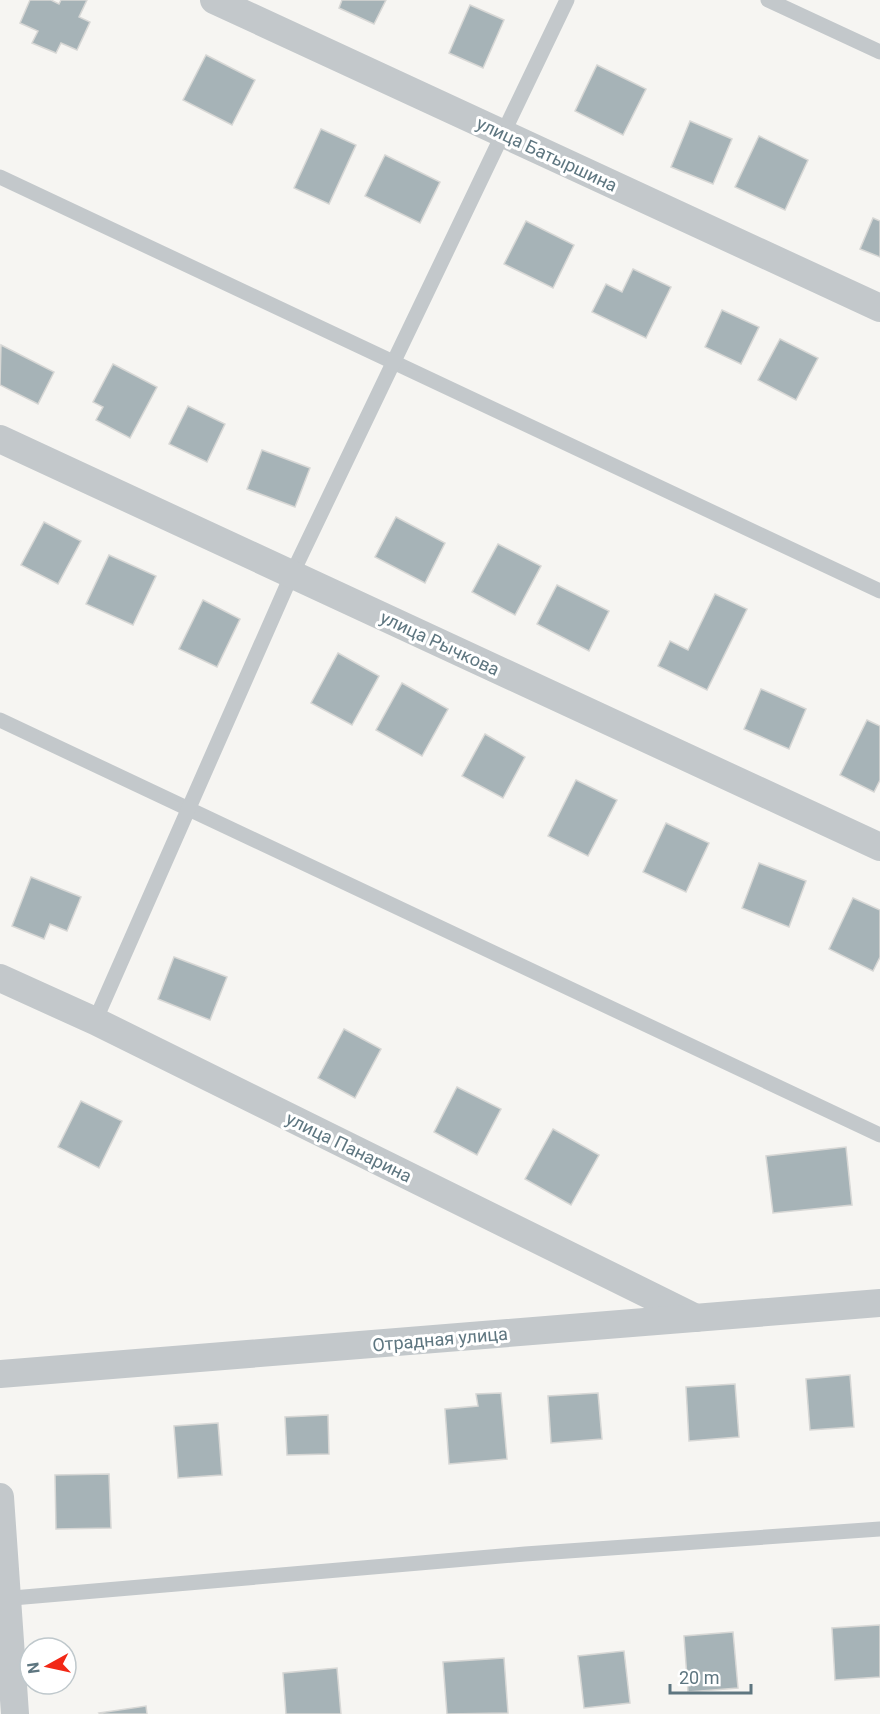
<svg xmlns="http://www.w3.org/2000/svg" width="880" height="1714" viewBox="0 0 880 1714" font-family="Roboto,sans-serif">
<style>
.building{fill:#a6b3b7;stroke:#d7d7d5;stroke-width:1.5}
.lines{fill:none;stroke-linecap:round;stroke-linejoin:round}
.service{stroke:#c3c8cb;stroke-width:15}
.minor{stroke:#c3c8cb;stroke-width:28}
.labels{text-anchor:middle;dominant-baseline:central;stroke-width:6;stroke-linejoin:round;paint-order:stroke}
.street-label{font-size:18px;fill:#5e7680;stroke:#fff}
</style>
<rect width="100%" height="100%" fill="#f6f5f2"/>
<g class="building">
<polygon points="30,0 51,0 59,4 61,0 87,0 79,17 90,22 77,50 61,43 56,53 32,43 38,31 20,23"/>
<polygon points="342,0 386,0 374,24 339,8"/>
<polygon points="470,5 504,20 483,68 449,53"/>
<polygon points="206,55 255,80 232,125 183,100"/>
<polygon points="597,65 646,89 623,135 575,111"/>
<polygon points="690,121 732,139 713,184 671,167"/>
<polygon points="321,129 356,145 329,204 294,188"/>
<polygon points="759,136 808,160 785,210 735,187"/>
<polygon points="385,155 440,182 420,223 365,196"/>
<polygon points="873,218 880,221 880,257 860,249"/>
<polygon points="526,221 574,245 553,288 504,264"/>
<polygon points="633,269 671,287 646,338 592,312 606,284 622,292"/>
<polygon points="722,310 759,327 741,364 705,347"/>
<polygon points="780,339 818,358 796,400 758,380"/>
<polygon points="1,345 54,372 38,404 0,385"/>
<polygon points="113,364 157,387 130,438 96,420 103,407 93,402"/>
<polygon points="188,406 225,424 207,462 169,444"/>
<polygon points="262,450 310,468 295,507 247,489"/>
<polygon points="396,517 445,543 425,583 375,557"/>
<polygon points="44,522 81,541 58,584 21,565"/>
<polygon points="498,544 541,566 515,615 472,592"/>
<polygon points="109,555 156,576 133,625 86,604"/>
<polygon points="557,585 609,611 589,651 537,624"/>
<polygon points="715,594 747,609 707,690 658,666 670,641 688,650"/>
<polygon points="203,600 240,619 217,667 179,649"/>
<polygon points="338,653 379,676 352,725 311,703"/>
<polygon points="402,683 448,709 422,756 376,730"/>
<polygon points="761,689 806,709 789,749 744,729"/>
<polygon points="867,720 880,726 880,780 874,792 840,775"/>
<polygon points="485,734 525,757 503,798 462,776"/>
<polygon points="576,780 617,800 588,856 548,836"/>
<polygon points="666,823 709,843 686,892 643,872"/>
<polygon points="759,863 806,881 789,927 742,908"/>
<polygon points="31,877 81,897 67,931 50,924 44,939 12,926"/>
<polygon points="853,898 880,910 880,957 873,971 829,949"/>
<polygon points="174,957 227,977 210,1020 158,999"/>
<polygon points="344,1029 381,1049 355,1098 318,1078"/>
<polygon points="457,1087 501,1109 477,1155 434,1132"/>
<polygon points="81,1101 122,1121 99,1168 58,1147"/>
<polygon points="553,1129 599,1155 571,1205 525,1179"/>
<polygon points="846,1147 852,1205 773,1213 766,1156"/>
<polygon points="850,1375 854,1427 810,1430 806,1379"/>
<polygon points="735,1384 739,1437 689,1441 686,1387"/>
<polygon points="501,1393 507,1459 449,1464 445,1409 478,1406 476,1394"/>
<polygon points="598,1393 602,1439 551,1443 548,1396"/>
<polygon points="328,1415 329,1454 287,1455 285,1417"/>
<polygon points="218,1423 222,1475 178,1478 174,1426"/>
<polygon points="109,1474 111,1528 56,1529 55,1475"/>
<polygon points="880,1625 880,1677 835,1680 832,1628"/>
<polygon points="733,1632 738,1688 688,1692 684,1636"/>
<polygon points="624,1651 630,1703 584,1708 578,1656"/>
<polygon points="504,1658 508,1713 447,1714 443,1662"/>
<polygon points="337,1668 341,1714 286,1714 283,1673"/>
<polygon points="146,1706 147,1714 100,1714 99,1713"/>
</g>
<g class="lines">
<g class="service">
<polyline points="768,0 880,52"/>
<polyline points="0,177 880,591"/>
<polyline points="0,720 880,1135"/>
<polyline points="95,1021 292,574 567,0"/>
<polyline points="1,1599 525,1554 880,1529"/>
</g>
<g class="minor">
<polyline points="214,0 880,308"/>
<polyline points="0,439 880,847"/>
<polyline points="0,978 95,1021 696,1318"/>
<polyline points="0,1374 880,1303"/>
<polyline points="0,1497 15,1714"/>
</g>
</g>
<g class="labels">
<g class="street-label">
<text transform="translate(547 154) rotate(25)">улица Батыршина</text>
<text transform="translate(440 643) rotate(25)">улица Рычкова</text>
<text transform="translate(349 1147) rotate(26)">улица Панарина</text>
<text transform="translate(440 1339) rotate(-5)">Отрадная улица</text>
</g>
</g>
<g transform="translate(48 1666) rotate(262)"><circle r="28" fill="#ffffff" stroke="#bfc8cc" stroke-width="1.5"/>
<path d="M0-4.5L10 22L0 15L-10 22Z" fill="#f22816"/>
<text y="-9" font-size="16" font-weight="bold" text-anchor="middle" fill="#5e7680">N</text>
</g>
<path d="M670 1684v9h81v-9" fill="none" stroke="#5e7680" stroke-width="3"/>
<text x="679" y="1684" font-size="18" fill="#5e7680" stroke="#ffffff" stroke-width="4.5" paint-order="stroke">20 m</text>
</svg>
